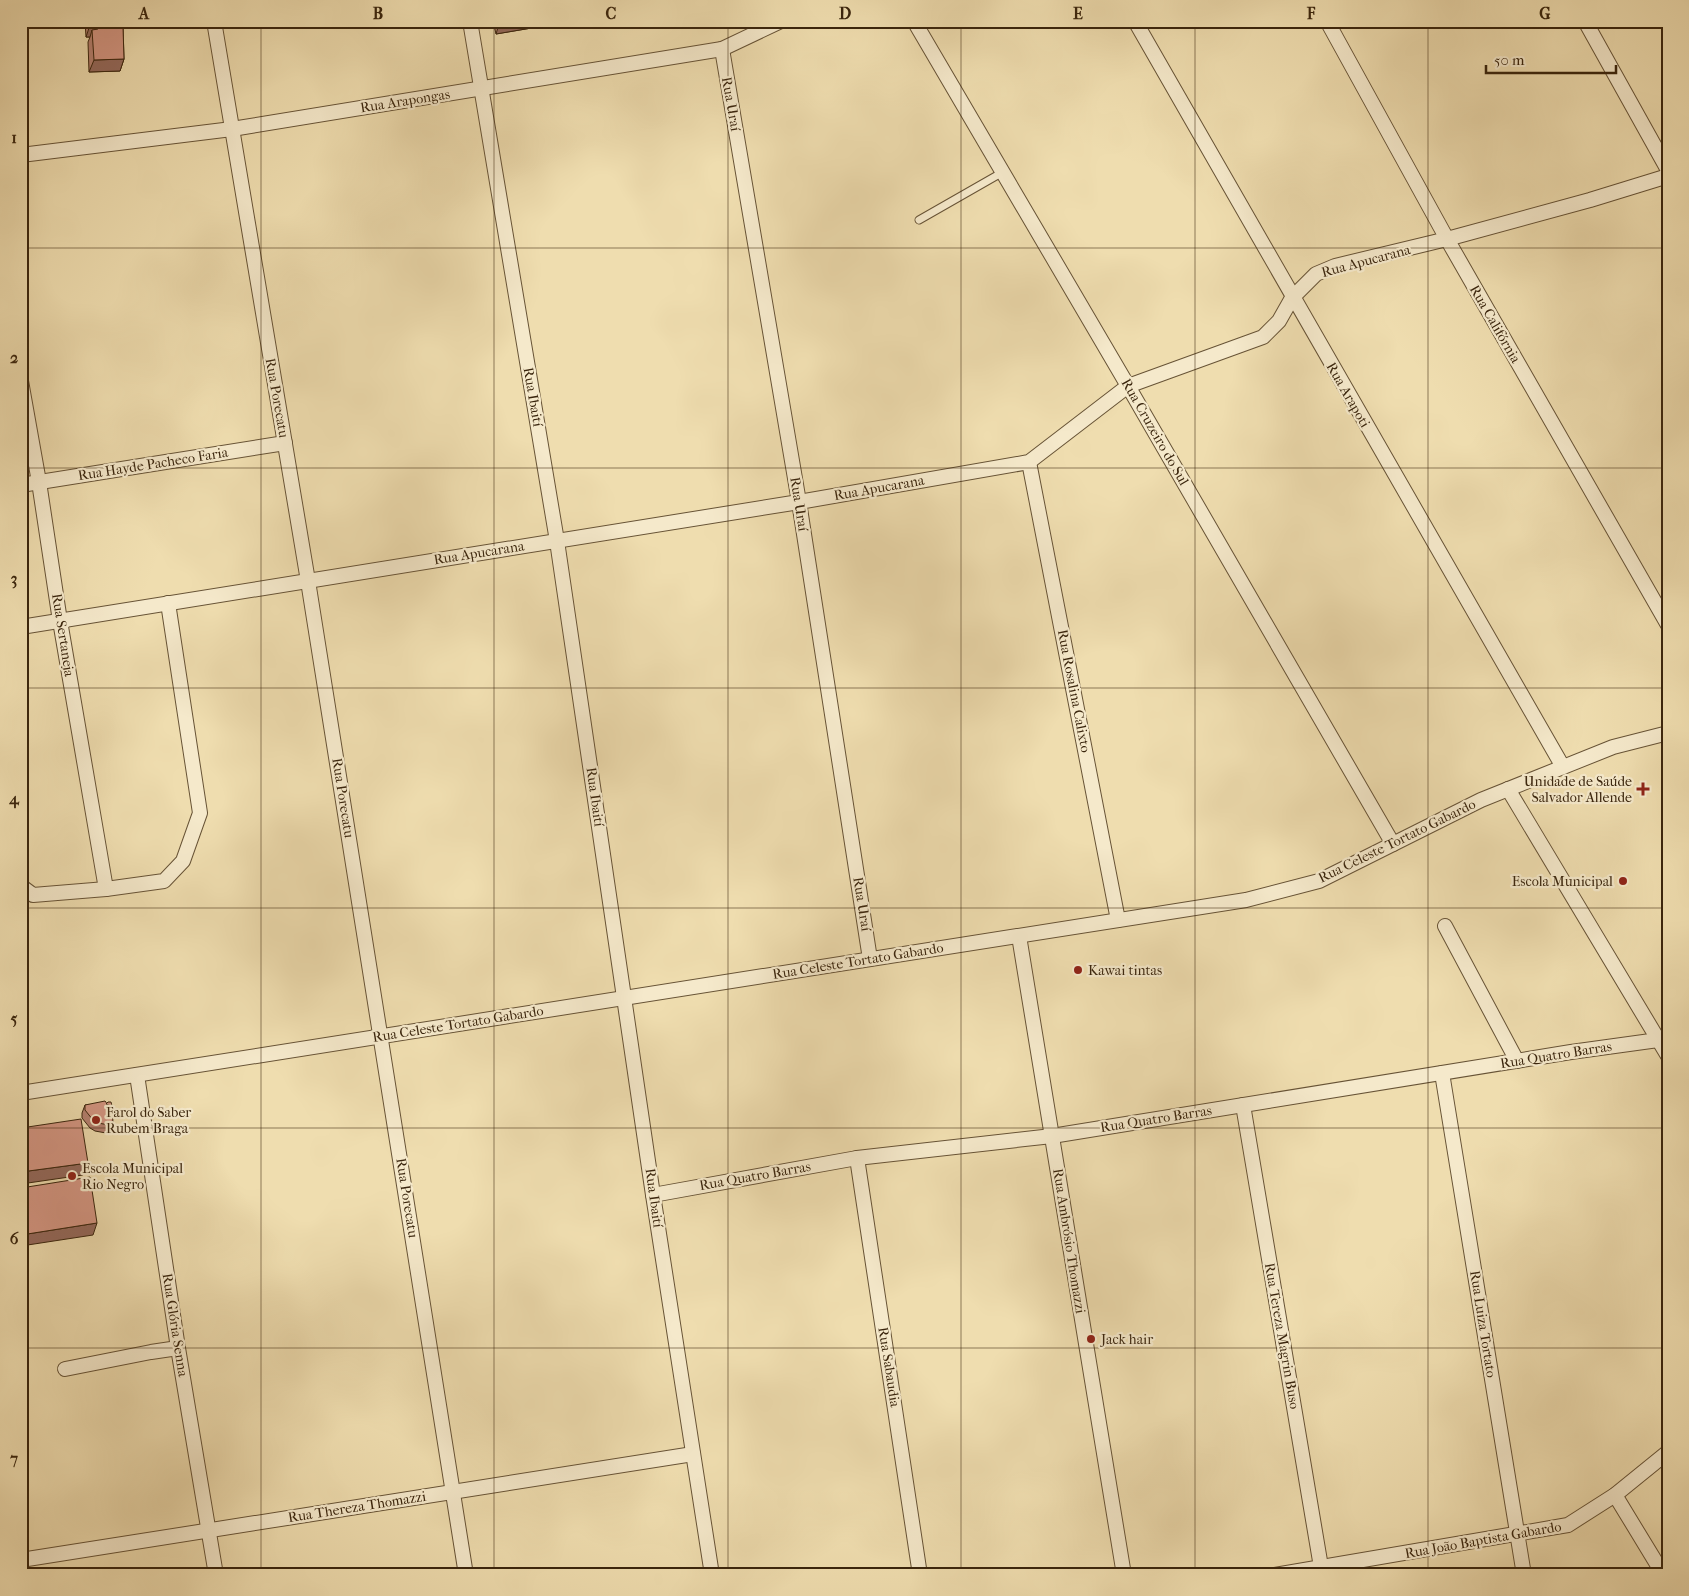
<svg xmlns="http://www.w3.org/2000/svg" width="1689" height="1596" viewBox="0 0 1689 1596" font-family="'IM FELL French Canon',serif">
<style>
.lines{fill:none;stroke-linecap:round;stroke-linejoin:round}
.lane-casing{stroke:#675336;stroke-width:9}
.street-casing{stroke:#675336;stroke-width:16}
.lane{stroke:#f5e9cb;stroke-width:7}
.street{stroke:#f5e9cb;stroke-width:14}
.wall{fill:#b68171;stroke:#3a250d}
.shaded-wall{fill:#94695c;stroke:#3a250d}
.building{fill:#d49683;stroke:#3a250d}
.grid{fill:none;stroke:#3a250d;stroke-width:1;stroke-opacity:0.55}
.poi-dot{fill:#8f2418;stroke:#f5e9cb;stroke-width:2}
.labels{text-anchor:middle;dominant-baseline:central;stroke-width:4.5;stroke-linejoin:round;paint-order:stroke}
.street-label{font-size:14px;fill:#3a250d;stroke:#f5e9cb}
.poi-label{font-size:14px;fill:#3a250d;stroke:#f5e9cb;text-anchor:start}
.neatline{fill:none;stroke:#3a250d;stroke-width:2}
.grid-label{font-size:16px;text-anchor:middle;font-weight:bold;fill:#3a250d}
</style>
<rect width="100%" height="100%" fill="#efddaf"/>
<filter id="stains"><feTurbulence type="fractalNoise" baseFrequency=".004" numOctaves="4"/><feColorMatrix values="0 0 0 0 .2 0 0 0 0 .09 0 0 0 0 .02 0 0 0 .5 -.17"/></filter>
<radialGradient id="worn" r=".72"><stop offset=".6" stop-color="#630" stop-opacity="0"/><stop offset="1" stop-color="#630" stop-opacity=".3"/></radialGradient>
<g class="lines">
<g class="lane-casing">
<polyline id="lane" points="919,220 1003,172"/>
</g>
<g class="street-casing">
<g id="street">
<polyline points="214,21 308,581 466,1575"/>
<polyline points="470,21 557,541 653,1195 712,1575"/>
<polyline points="914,21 1128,386 1393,844"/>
<polyline points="1135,21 1563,767"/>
<polyline points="1327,21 1447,239 1668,625"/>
<polyline points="1585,21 1668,170"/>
<polyline points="722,49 799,502 870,959"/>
<polyline points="21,155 232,129 722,49 781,21"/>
<polyline points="21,381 39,482 60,621 106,889"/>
<polyline points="1029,462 1118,920"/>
<polyline points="21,485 285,443"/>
<polyline points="21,627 799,502 1029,462 1128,386 1263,337 1279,321 1292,298 1316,274 1335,266 1447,239 1590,200 1668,176"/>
<polyline points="1508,789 1668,1056"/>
<polyline points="21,886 33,895 106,889 164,881 183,861 200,813 168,603"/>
<polyline points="1445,926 1517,1061"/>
<polyline points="1019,936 1124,1575"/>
<polyline points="1442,1073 1524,1575"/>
<polyline points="137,1075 178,1348 216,1575"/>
<polyline points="21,1093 1246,900 1319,881 1481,800 1613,747 1668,733"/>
<polyline points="1243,1105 1321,1567"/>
<polyline points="857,1158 920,1575"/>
<polyline points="653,1195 857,1158 1052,1136 1571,1052 1658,1040"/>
<polyline points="65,1369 151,1352 178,1348"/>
<polyline points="1615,1495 1657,1564 1667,1575"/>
<polyline points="21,1560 693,1454"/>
<polyline points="1275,1575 1568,1525 1615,1495 1668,1452"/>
</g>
</g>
<use href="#lane" class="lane"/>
<use href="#street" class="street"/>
</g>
<g class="wall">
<polygon points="85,21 124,21 123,27 124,59 120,71 89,72 88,42 90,37 86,37"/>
<polygon points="493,21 573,21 496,34"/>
<polygon points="106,1104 113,1123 110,1131 106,1133 95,1131 90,1128 82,1118 82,1113 85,1105"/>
</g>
<g class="shaded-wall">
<polygon points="500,21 573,21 496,34"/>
<polygon points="124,24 120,36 103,37 107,25"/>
<polygon points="90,25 98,25 94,37 92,30 90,37 86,37"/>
<polygon points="124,59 120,71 89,72 94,60"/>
<polygon points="113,1123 110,1131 106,1133 109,1125"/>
<polygon points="88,1163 83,1175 21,1184 21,1172"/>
<polygon points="97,1223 93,1235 21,1246 21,1235"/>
</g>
<g class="building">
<polygon points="90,21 124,21 124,24 107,25 107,28 123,27 124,59 94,60 92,30 98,29 98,25 90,25"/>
<polygon points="105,1101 108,1105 112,1106 113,1123 109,1125 98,1123 93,1120 85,1110 85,1105"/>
<polygon points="108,1102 111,1102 112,1106 108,1105 106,1104"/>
<polygon points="81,1119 88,1163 21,1172 21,1128"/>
<polygon points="90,1177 97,1223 21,1235 21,1188"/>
</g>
<path class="grid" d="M261 21V1575M494 21V1575M728 21V1575M961 21V1575M1195 21V1575M1428 21V1575M21 248H1668M21 468H1668M21 688H1668M21 908H1668M21 1128H1668M21 1348H1668"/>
<g class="poi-dot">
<path d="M1640.5 781.5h5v5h5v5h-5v5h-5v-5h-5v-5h5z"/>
<circle cx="1623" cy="881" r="5"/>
<circle cx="1078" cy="970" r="5"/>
<circle cx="96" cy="1120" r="5"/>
<circle cx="72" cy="1176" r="5"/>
<circle cx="1091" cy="1339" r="5"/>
</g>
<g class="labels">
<g class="street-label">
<text transform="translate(405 101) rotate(-9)">Rua Arapongas</text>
<text transform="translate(731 104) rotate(80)">Rua Uraí</text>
<text transform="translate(1366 261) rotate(-15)">Rua Apucarana</text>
<text transform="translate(1495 324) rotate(60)">Rua Califórnia</text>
<text transform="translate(1348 395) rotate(60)">Rua Arapoti</text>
<text transform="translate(533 397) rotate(80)">Rua Ibaití</text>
<text transform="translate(277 398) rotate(80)">Rua Porecatu</text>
<text transform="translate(1155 432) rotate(60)">Rua Cruzeiro do Sul</text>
<text transform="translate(153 464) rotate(-9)">Rua Hayde Pacheco Faria</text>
<text transform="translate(879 488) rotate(-10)">Rua Apucarana</text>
<text transform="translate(799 504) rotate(81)">Rua Uraí</text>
<text transform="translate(479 553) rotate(-9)">Rua Apucarana</text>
<text transform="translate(63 635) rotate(81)">Rua Sertaneja</text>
<text transform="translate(1074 691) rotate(79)">Rua Rosalina Calixto</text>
<text transform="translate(595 797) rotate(82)">Rua Ibaití</text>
<text transform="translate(343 798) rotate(81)">Rua Porecatu</text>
<text transform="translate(1397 841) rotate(-26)">Rua Celeste Tortato Gabardo</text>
<text transform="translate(862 904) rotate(81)">Rua Uraí</text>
<text transform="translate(858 961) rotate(-9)">Rua Celeste Tortato Gabardo</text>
<text transform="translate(458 1024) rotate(-9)">Rua Celeste Tortato Gabardo</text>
<text transform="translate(1556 1055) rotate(-9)">Rua Quatro Barras</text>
<text transform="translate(1156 1119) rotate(-9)">Rua Quatro Barras</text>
<text transform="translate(755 1176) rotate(-10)">Rua Quatro Barras</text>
<text transform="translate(407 1198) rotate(81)">Rua Porecatu</text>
<text transform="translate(654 1198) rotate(82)">Rua Ibaití</text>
<text transform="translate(1069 1241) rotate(81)">Rua Ambrósio Thomazzi</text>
<text transform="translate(1483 1324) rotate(81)">Rua Luiza Tortato</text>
<text transform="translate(175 1325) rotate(81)">Rua Glória Senna</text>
<text transform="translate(1282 1336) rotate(80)">Rua Tereza Magrin Buso</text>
<text transform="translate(889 1367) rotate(81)">Rua Sabaudia</text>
<text transform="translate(357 1507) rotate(-9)">Rua Thereza Thomazzi</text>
<text transform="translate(1483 1540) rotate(-10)">Rua João Baptista Gabardo</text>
</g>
<g class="poi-label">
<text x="1632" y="781" text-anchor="end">Unidade de Saúde<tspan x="1632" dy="16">Salvador Allende</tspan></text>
<text x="1613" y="881" text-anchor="end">Escola Municipal</text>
<text x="1088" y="970">Kawai tintas</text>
<text x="106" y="1112">Farol do Saber<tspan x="106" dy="16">Rubem Braga</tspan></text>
<text x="82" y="1168">Escola Municipal<tspan x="82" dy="16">Rio Negro</tspan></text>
<text x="1101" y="1339">Jack hair</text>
</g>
</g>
<rect width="1689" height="1596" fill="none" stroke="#efddaf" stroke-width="55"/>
<path d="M1486 65v8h130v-8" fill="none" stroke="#3a250d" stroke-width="2.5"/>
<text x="1494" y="65" font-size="15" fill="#3a250d" stroke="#f5e9cb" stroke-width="4" paint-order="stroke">50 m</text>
<rect x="28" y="28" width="1634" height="1540" class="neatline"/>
<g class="grid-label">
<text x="144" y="19">A</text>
<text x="378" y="19">B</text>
<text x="611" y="19">C</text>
<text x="845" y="19">D</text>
<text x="1078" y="19">E</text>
<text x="1311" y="19">F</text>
<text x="1545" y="19">G</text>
<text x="14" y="143">1</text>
<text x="14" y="363">2</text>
<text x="14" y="584">3</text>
<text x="14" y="804">4</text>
<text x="14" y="1024">5</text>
<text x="14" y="1244">6</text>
<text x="14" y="1464">7</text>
</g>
<rect width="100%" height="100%" filter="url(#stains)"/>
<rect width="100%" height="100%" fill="url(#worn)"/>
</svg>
